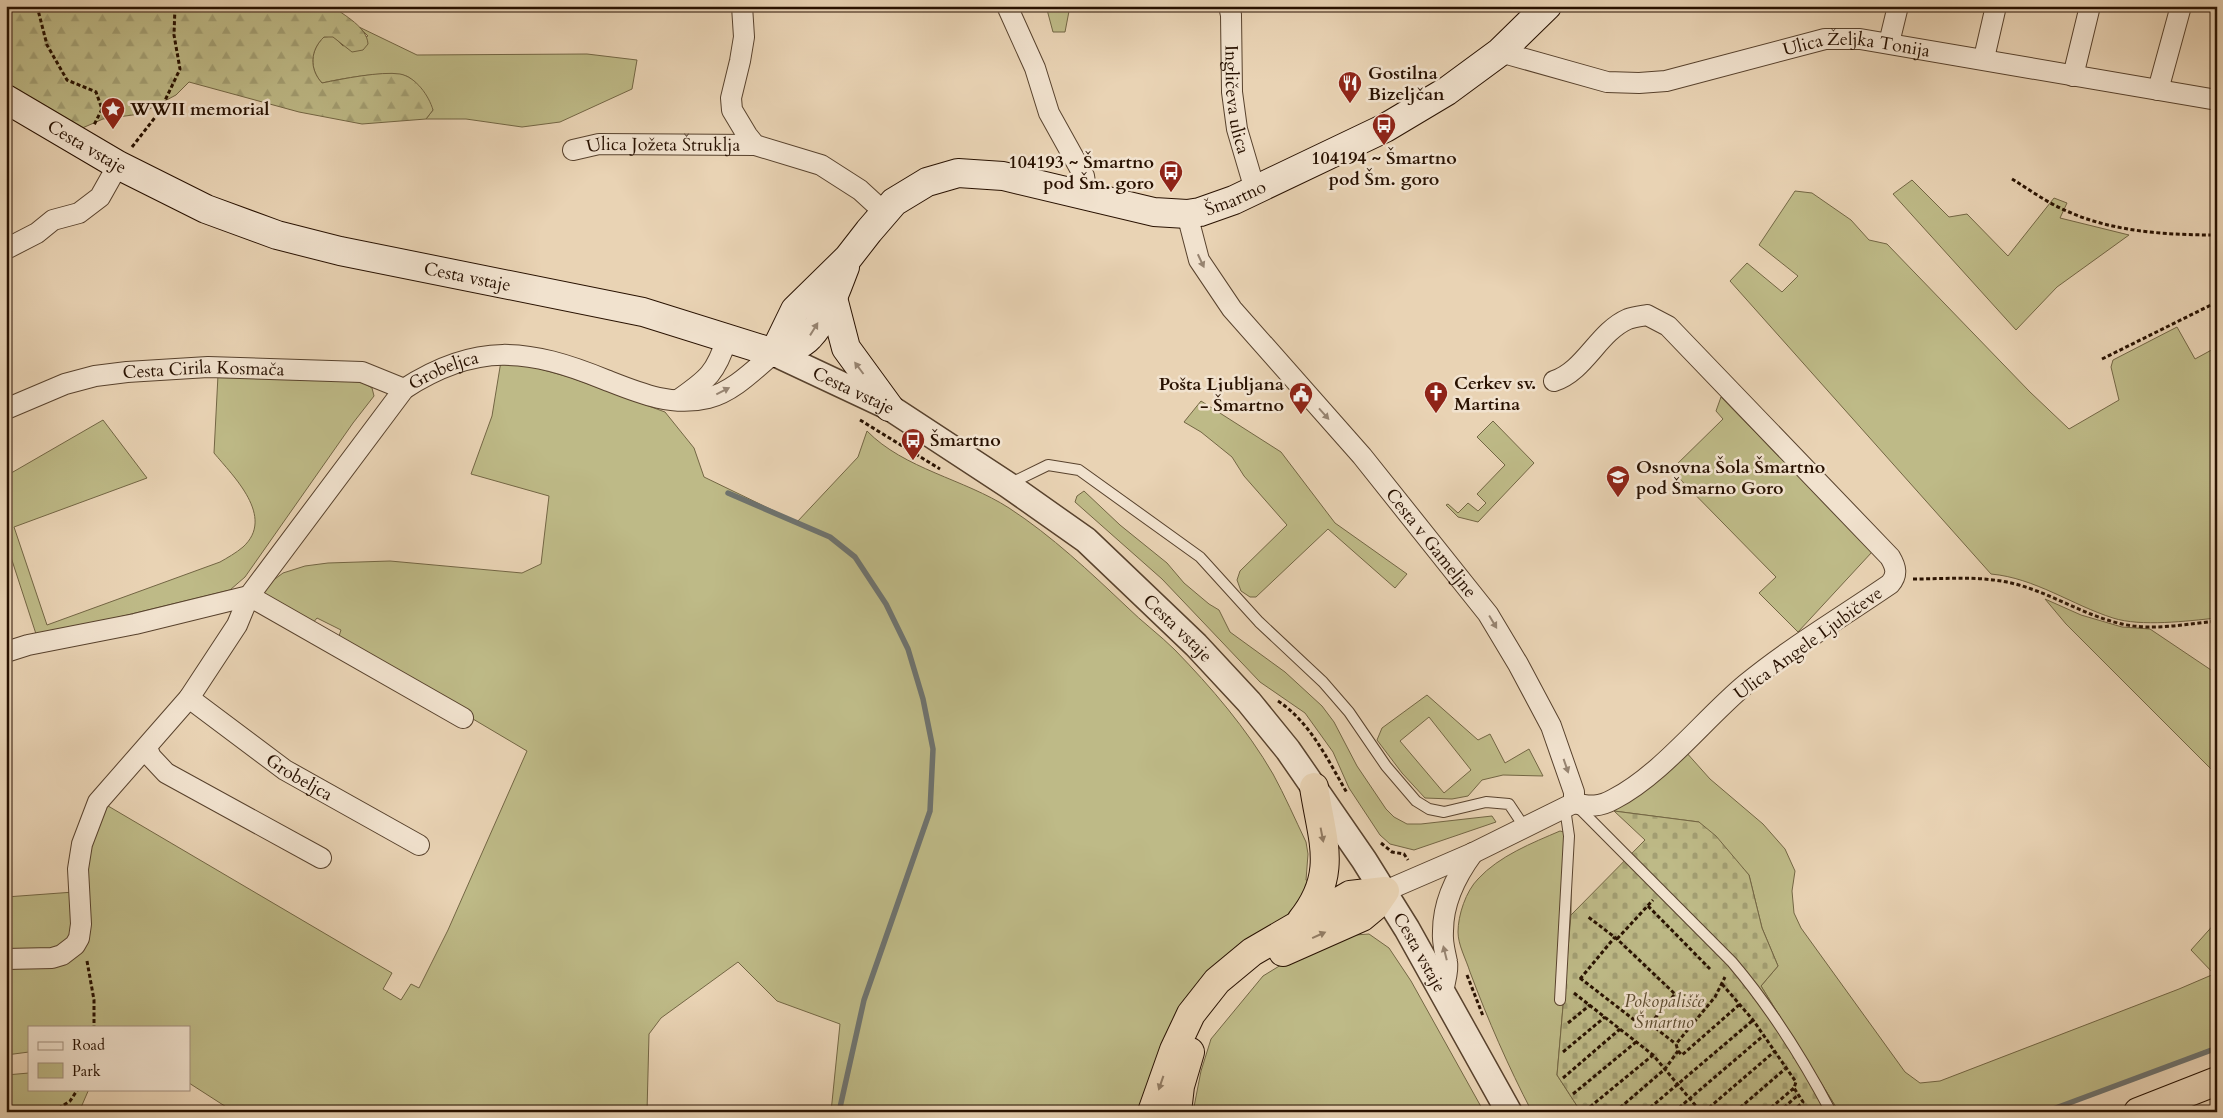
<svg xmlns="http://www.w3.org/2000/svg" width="2223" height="1118" font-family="Cardo,serif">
	<defs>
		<pattern id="forest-firs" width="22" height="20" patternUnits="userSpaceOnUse" patternTransform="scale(1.25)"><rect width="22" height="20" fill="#beba87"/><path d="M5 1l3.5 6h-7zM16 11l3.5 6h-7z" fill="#a39f73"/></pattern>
		<pattern id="cemetery-stones" width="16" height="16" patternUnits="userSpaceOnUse" patternTransform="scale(1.25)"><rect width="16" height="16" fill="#beba87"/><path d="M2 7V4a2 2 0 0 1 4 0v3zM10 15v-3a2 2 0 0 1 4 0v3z" fill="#a39f73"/></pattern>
	</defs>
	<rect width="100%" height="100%" fill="#e9d3b4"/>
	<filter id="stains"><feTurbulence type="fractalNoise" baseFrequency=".004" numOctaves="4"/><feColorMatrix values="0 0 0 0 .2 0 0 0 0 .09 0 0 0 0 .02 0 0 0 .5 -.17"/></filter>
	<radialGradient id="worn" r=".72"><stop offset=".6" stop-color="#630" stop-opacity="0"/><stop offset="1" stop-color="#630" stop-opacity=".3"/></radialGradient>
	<path fill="#beba87" stroke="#736644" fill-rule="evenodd" d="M1046,6H1070L1065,32H1053Z
		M359,27L417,55L587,54L637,60L632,89L560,122L522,127L466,119H426L433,110C426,101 419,85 410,78C396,68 340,79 322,83C309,69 310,50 324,37L333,36L343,46L368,36Z
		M1912,180L1949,217L1967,214L2008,256L2054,198L2067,203L2060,218L2129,235L2057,287L2016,330L1893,194Z
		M1795,191L1812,193L1851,220L1869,240L1887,244L2030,392L2069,429L2119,400L2111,367L2113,360L2177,327L2195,359L2217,347V618C2187,621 2141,627 2113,618C2072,605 2035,578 1991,574L1730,281L1747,263L1782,292L1798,276L1759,245Z
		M501,361L526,365L569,377L665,412L694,448L704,477L797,522L858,457L867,431C904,469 964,479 1009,508C1052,536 1090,572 1127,607C1142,622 1160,635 1175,650C1211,687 1247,729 1273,774C1285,796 1295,819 1306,842L1308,854L1306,880L1313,883L1296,914L1231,959L1142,1112H831L840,1024L777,1001L738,962L661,1018L649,1034L647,1112H234L189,1083V1027H29V1052L6,1055V963L77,951L82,867L103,803L392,973L383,989L401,1000L411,984L419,988L448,930L527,751L338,639L341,630L317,618L312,624L263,598L260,590L283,573L305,566L328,563L390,561L522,573L541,564L549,496L471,474L492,416Z
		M218,375L362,382L372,388L374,396L353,423L245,577L230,590L37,637L6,542V476L103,420L147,478L14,527L47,625L220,562C227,558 236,553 243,547C276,517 233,476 214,453Z
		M1721,397L1872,552L1798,632L1759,593L1776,577L1671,470L1723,419L1716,411Z
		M1201,401L1281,452L1335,523L1407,574L1395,588L1328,529L1256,597H1250L1241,591L1237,580L1240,571L1287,525L1244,476L1232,457L1201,432L1184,422Z
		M1493,421L1534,463L1478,522L1458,517L1446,505L1448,504L1458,513L1468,503L1478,511L1486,503L1477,494L1505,465L1477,437Z
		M1084,491L1120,525L1167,563L1184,583L1209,604L1219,610L1230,632L1285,672L1322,706L1334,722L1357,766L1386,809L1394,817L1407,824H1421L1492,816L1496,822L1414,850L1390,844L1380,835L1349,788L1333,752L1305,713L1260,682L1162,579L1075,502L1077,496Z
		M2045,599L2081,615L2122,627L2150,629L2217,674V775L2066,624Z
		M1427,695L1478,740L1490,734L1505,763L1529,749L1543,776L1503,775L1482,780L1468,796L1452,799L1425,798L1402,773L1377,740L1382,728ZM1429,717L1471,770L1444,793L1400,741Z
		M1685,751L1710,779L1763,824L1785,849L1795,871L1792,891L1794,913L1801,928L1905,1072L1920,1083L1940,1081L2179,989L2214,974L2191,950L2217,921V1046L2046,1112H1839L1761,986L1778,966L1762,928L1749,875L1699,822L1614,811L1641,791Z
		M1560,831L1564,832L1571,849V915L1557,1075L1581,1112H1532C1508,1066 1488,1020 1470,972C1466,959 1458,945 1458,932C1458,915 1466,891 1478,879C1499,856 1532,843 1560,831Z
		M74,892L77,922L67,946L6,955V897Z
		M1369,934L1389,948L1411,981L1484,1112H1193L1201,1071L1211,1039L1263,976L1312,946L1355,935Z
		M29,1073V1089H89L79,1112H6V1075Z"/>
	<path fill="url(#forest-firs)" stroke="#736644" d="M6,6H332C345,16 367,27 368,44L363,50L352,52L333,37H324C310,50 309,69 322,83C342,79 381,71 400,74C416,77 429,96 433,110L426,119L362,124L299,112L189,82L176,95L140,114L103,119L80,129L6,84Z"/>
	<path fill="url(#cemetery-stones)" stroke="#736644" d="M1614,811L1699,822L1716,836L1749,875L1762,928L1778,966L1761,986L1839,1112H1581L1557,1075L1571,915L1645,840Z"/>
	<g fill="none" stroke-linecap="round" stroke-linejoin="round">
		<path stroke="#6e736f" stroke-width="5.5" d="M728,493L830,537L855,557L886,604L908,649L923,699L933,749L930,811L864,1000L839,1112
			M2045,1112L2217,1048"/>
		<g stroke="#58422d" stroke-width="12">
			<path id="service" d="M1009,484L1048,465L1079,470L1200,557L1259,622L1323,682L1349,712L1386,766L1416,801L1429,809L1444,812L1486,802L1509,804L1525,828
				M1577,806L1732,962C1771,1008 1803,1059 1831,1112
				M1560,1000L1569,836L1565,808"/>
		</g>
		<g stroke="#58422d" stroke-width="22">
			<g id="minor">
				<path d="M742,6L744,37L740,61L731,98L732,110L747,135L755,145L821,165L860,190L884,212"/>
				<path d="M1007,6L1035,68L1049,113L1084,176L1087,195"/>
				<path id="s1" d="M1229,6L1231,15L1232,92L1237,129L1255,190"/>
				<path d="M1889,43L1898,6"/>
				<path id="s2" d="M1500,52L1607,82L1639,83L1666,81L1825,39H1860L2217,100"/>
				<path d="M1984,58L1996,6"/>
				<path d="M2073,76L2090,6"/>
				<path d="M2158,90L2181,6"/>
				<path id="s3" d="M573,150L599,144L755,145"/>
				<path id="s4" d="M1187,214L1199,260L1232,309L1362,456L1488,614L1518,664L1551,726L1574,792V803"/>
				<path d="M6,249L37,233L53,220L79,213L100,197L118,165"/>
				<path d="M1554,381C1585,371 1598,332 1628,319C1633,317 1641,316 1647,315L1668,326L1890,557C1896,567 1898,575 1890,584C1842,617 1791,647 1746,684C1705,718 1661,775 1614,799C1600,807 1590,807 1574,803"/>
				<path d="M678,400C708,379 716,373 727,338"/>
				<path id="s5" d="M6,409L65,384L95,376L127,372L208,367L362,372L404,389"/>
				<path d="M6,652L28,645L135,624L249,596L463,718"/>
				<path id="s6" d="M189,698L285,770L419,845"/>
				<path d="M147,748L151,757L166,773L321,858"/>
				<path d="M1385,891L1473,853L1574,803"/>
				<path id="s7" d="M6,959L52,958L62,955L75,945L79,938L81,924L78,869L82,844L98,802L189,698L237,625L249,596L404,389C476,342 528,348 606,380C639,393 672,407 708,398C733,392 755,369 774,353"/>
				<path d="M1443,992C1444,984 1449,971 1447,962C1445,951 1442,943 1443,931C1443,902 1456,876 1473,853"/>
			</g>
		</g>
		<g stroke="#58422d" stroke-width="28">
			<g id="tertiary">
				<path id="s8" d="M774,353L889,407L1008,485L1086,540L1196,645L1249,702L1288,750L1364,860L1407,929L1509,1112"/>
			</g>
		</g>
		<g stroke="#281100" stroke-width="30">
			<g id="secondary">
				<path id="s9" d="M6,99L118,165L206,209L277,235L340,251L643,312L774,353"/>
				<path d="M833,298L846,348L889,407"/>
				<path id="s10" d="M774,353L795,310L848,258L869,231L894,202L927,182L958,173L1003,176L1154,212L1187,214L1200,212L1234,200L1385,128L1447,91L1500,52L1547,6"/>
				<path d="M774,353C786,350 801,346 809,337C827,318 836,290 845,267"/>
			</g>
		</g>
		<g stroke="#281100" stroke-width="30">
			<path id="motorway" d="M1301,921C1339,874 1322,840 1314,787
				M1283,952L1362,917L1374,907L1385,891
				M1152,1112L1174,1050L1191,1014L1217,981L1252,952L1350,895L1385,891
				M1177,1112L1180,1086L1190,1052
				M2138,1112L2217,1081"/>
		</g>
		<path stroke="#281100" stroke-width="3" stroke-dasharray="4 2.5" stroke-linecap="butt" d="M37,6L47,45L67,80L96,92L102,109L94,125
			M132,147L160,111L180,69L174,35L175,6
			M2012,179C2030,190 2049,204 2069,212C2114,232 2168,235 2217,235
			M2102,359L2217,302
			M860,420L940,469
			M1913,579C1949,579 1984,575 2019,585C2054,595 2086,616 2122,624C2152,631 2187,624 2217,621
			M1278,701C1310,722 1328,760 1347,793
			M1381,843L1392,852L1404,854L1408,860
			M1648,906L1710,969
			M1617,939L1653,900
			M87,961L94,1000V1027
			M1467,975L1483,1016
			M1580,978L1646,1029L1675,994L1617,939L1587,916
			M1580,979L1615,937
			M1722,984L1753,1020L1796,1082L1794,1088L1803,1102L1792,1112
			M1574,993L1653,1055L1701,1112
			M1568,1023L1590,1005
			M1650,1024L1676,1044
			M1678,1051L1682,1055L1740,1004
			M1563,1052L1605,1017
			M1563,1078L1620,1029
			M1573,1094L1636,1042
			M1585,1111L1653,1055
			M53,1112L70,1101L78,1089
			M1615,1112L1665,1069L1678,1051L1676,1044L1715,997L1725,977
			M1645,1112L1752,1021
			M1674,1112L1763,1036
			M1704,1112L1775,1051
			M1735,1112L1785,1069
			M1766,1112L1794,1088
			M1779,1112L1798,1095"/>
		<use href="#service" stroke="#f1e2ce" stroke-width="10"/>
		<use href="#minor" stroke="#f1e2ce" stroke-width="20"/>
		<use href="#tertiary" stroke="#f1e2ce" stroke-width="25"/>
		<use href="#secondary" stroke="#f1e2ce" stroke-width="28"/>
		<use href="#motorway" stroke="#e9d3b4" stroke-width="28"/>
	</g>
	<defs><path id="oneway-solid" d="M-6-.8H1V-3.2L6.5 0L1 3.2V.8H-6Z" transform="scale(1.25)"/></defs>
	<g fill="#978471">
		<use href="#oneway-solid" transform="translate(1201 261) rotate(65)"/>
		<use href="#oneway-solid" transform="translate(814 329) rotate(-58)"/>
		<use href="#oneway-solid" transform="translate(859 368) rotate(-127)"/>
		<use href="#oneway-solid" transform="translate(723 391) rotate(-27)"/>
		<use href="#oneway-solid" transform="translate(1324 414) rotate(48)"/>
		<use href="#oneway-solid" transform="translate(1493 622) rotate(59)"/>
		<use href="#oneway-solid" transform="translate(1566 766) rotate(71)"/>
		<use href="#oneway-solid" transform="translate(1445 953) rotate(-104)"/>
	</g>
	<g fill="#927c63">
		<use href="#oneway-solid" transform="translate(1322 835) rotate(79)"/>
		<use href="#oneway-solid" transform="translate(1319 935) rotate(-24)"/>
		<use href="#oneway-solid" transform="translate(1161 1083) rotate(109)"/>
	</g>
	<defs>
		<g id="restaurant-pin" transform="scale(1.25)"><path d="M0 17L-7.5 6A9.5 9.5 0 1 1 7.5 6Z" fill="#8f2418" stroke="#f1e2ce"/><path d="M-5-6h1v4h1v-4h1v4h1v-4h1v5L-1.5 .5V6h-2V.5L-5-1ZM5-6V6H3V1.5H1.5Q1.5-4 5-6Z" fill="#fff"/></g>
		<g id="sight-pin" transform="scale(1.25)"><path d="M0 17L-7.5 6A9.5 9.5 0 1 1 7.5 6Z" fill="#8f2418" stroke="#f1e2ce"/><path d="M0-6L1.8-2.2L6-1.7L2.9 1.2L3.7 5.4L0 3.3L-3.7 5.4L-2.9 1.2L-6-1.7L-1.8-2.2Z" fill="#fff"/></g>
		<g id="bus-pin" transform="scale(1.25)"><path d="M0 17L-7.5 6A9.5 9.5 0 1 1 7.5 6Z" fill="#8f2418" stroke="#f1e2ce"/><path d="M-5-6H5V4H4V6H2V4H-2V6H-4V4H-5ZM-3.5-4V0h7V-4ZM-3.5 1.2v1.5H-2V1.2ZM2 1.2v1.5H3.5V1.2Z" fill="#fff"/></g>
		<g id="church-pin" transform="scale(1.25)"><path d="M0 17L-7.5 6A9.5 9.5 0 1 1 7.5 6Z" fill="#8f2418" stroke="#f1e2ce"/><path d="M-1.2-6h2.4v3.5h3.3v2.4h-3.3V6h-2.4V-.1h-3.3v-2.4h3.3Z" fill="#fff"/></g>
		<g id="civic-pin" transform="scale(1.25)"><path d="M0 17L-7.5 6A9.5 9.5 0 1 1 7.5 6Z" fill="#8f2418" stroke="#f1e2ce"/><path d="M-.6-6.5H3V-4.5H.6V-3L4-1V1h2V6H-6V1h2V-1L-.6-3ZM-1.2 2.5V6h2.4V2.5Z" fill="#fff"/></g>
		<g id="school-pin" transform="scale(1.25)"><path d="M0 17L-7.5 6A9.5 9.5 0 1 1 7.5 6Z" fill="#8f2418" stroke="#f1e2ce"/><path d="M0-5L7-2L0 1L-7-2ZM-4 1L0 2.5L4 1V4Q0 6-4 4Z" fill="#fff"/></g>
	</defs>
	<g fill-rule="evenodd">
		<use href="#restaurant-pin" x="1350" y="83"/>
		<use href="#sight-pin" x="113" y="109"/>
		<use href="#bus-pin" x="1384" y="125"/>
		<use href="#bus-pin" x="1171" y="172"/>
		<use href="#church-pin" x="1436" y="393"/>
		<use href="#civic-pin" x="1301" y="394"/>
		<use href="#bus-pin" x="913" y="440"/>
		<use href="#school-pin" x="1618" y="477"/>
	</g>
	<g text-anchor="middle" stroke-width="5" stroke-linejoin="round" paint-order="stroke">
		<g font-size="18" fill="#281100" stroke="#f1e2ce">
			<text dy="6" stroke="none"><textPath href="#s2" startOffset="366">Ulica Željka Tonija</textPath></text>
			<text dy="6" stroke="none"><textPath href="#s1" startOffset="94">Ingličeva ulica</textPath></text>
			<text dy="6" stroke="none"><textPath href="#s9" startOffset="94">Cesta vstaje</textPath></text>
			<text dy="6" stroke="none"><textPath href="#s3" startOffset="91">Ulica Jožeta Štruklja</textPath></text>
			<text dy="6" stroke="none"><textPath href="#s10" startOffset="550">Šmartno</textPath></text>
			<text dy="6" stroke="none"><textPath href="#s9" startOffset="499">Cesta vstaje</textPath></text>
			<text dy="6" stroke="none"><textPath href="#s5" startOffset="204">Cesta Cirila Kosmača</textPath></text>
			<text dy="6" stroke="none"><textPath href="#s7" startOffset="780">Grobeljca</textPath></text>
			<text dy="6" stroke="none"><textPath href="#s8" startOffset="88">Cesta vstaje</textPath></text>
			<text dy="6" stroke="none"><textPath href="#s4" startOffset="414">Cesta v Gameljne</textPath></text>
			<text dy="6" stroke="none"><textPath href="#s8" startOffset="492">Cesta vstaje</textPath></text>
			<text transform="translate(1808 643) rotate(-36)" y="6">Ulica Angele Ljubičeve</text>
			<text dy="6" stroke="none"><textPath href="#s6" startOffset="136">Grobeljca</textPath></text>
			<text dy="6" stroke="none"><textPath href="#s8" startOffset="898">Cesta vstaje</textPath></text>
		</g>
		<g font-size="18" font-weight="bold" fill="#281100" stroke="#f1e2ce" text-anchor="start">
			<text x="1368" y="79">Gostilna<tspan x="1368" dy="21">Bizeljčan</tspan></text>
			<text x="130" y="115">WWII memorial</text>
			<text x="1384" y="164" text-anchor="middle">104194 ~ Šmartno<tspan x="1384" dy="21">pod Šm. goro</tspan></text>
			<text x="1154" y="168" text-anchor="end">104193 ~ Šmartno<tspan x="1154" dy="21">pod Šm. goro</tspan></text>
			<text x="1454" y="389">Cerkev sv.<tspan x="1454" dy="21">Martina</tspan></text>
			<text x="1284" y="390" text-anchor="end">Pošta Ljubljana<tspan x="1284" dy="21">- Šmartno</tspan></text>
			<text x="930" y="446">Šmartno</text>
			<text x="1636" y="473">Osnovna Šola Šmartno<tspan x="1636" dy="21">pod Šmarno Goro</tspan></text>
		</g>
		<g font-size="18" font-style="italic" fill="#5c4c2f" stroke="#f1e2ce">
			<text x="1664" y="1007">Pokopališče<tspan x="1664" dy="21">Šmartno</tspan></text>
		</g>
	</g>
	<rect width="2223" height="1118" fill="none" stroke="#e9d3b4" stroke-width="25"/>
	<rect x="8" y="8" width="2208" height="1103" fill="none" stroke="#281100" stroke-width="2.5"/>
	<rect x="12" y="12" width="2198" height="1093" fill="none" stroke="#281100"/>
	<rect x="28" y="1026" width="162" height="65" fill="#f1e2ce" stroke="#a18e7c"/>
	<rect x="38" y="1042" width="25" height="8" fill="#f1e2ce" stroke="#a18e7c"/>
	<text x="72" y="1050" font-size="15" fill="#281100">Road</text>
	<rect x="38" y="1063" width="25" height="15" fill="#beba87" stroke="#a18e7c"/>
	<text x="72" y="1076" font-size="15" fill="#281100">Park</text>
	<rect width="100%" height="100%" filter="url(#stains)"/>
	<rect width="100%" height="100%" fill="url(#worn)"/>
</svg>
